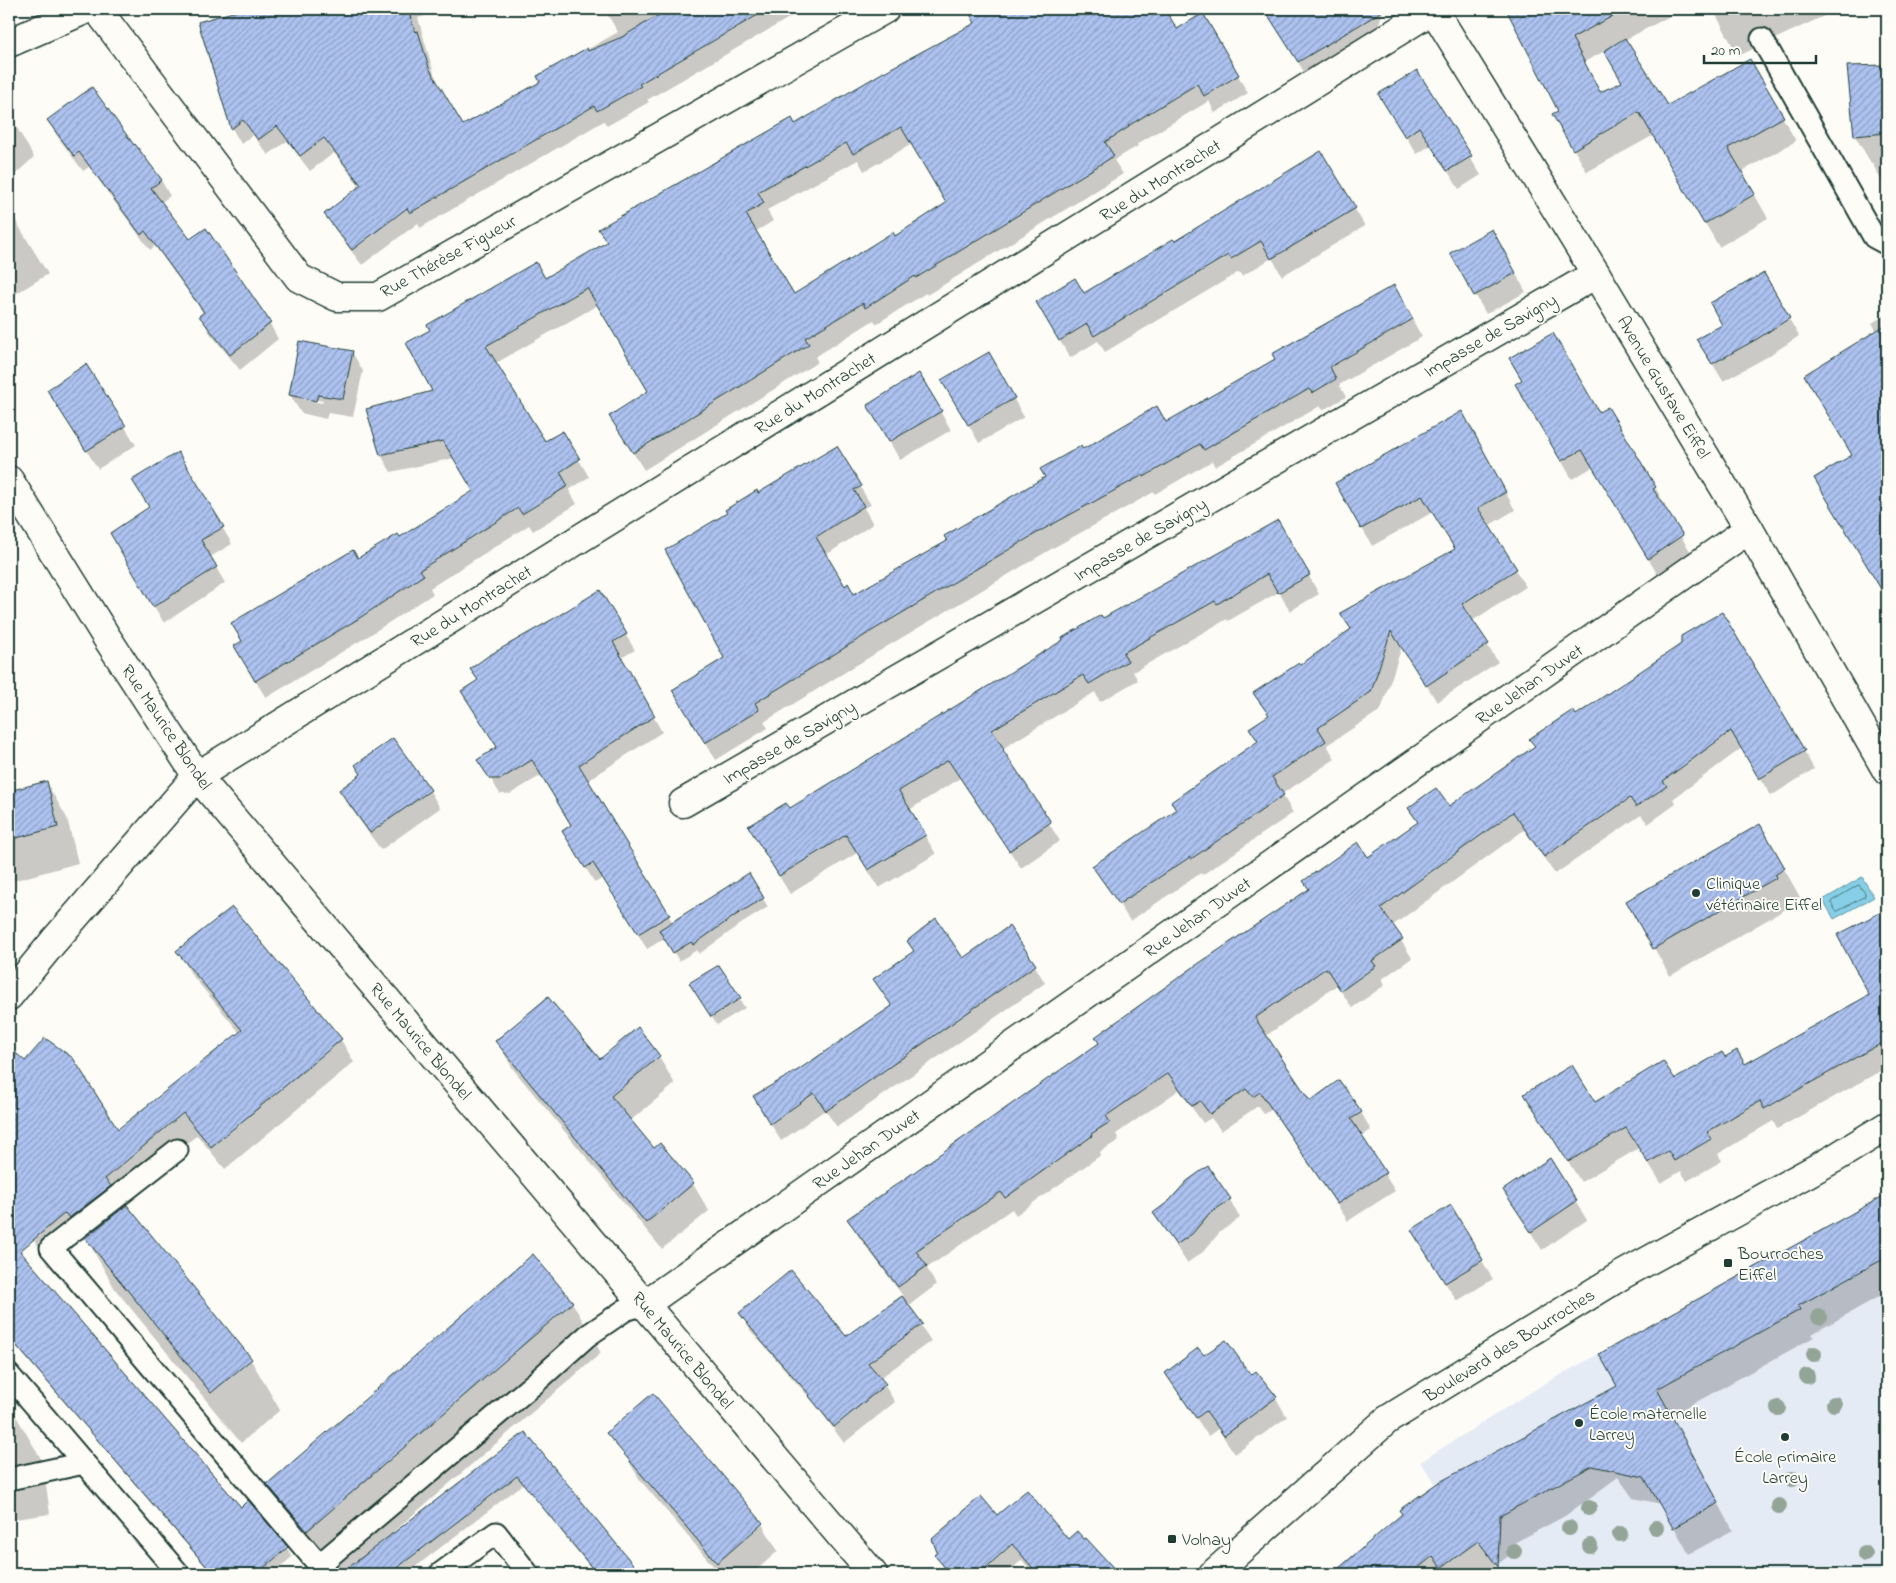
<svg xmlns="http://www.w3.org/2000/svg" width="1896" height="1583" font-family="'Indie Flower',sans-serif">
	<defs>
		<pattern id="building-hatch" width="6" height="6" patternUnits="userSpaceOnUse" patternTransform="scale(1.25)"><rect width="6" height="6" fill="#adc2f0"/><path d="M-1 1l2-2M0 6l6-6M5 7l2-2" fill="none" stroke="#8c9fc3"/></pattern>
	</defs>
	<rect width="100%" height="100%" fill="#fdfcf7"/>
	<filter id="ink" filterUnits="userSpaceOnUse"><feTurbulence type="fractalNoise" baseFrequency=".02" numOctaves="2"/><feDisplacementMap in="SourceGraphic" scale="10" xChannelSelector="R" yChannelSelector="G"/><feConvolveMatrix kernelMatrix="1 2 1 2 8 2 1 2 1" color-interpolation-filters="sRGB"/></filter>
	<g filter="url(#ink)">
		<path fill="#e5ebf5" d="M1887,1194V1574H1502L1420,1462L1544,1384Z"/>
		<path fill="#86cfe7" stroke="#5d959f" d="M1862,877L1874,897L1834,919L1823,900Z"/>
		<path fill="#0003" fill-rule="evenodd" d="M247,9H446L418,18L437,84L463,127L542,82L539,77L618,32L604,9H800L801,11L647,100L649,102L607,126L604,121L420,228L418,223L362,265L335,230L326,214L360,187L334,153L310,171L287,141L268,155L253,135L241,144L232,128L199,23Z
			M987,9H1164L1176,30L1203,15L1248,93L1215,113L1209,101L1137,144L1138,146L1114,160L1123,174L927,295L926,293L876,324L874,320L815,357L818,362L644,470L621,434L650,392L598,305L496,363L545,443L562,432L579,460L589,477L569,490L577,504L533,531L529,525L430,588L433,594L368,636L266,698L245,664L399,539L474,492L454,458L391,472L381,455L435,391L545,279L608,243L795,125L977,23L973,16ZM912,144L948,204L895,238L793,296L755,232L773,221L767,210L858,160L864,171Z
			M1265,9H1379L1382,14L1374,40L1309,80Z
			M1508,9H1683L1625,40L1668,107L1750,61L1796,141L1741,172L1768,218L1719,247L1654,135L1587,172L1554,115L1560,112ZM1605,51L1623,82L1600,93L1584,62Z
			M1713,9H1839L1738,56Z
			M1887,66V190L1874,167V163H1871L1855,136L1849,68Z
			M1416,72L1481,175L1459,189L1431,145L1417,154L1379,95Z
			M9,114L34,157L9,180Z
			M48,121L134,147L161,180L170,196L160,203L190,241L270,324L278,339L240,370L209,332L201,316L204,314L155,246L150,250L89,167L83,171L57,136Z
			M1321,152L1365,226L1282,276L1272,258L1242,276L1239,272L1105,352L1098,341L1070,358L1037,302L1083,295L1174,243Z
			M9,210L48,274L9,298Z
			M1502,249L1526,292L1486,314L1452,253Z
			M1763,275L1799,336L1767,357L1723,381L1698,340L1724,325Z
			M1394,287L1422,337L1339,385L1346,397L1323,410L1320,406L1215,467L1212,461L1155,494L1154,492L1053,548L886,647L764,722L768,728L716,760L684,708L726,659L758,495L837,448L871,505L864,508L873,524L826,555L844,587L854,595L949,542L1047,478L1082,451L1166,424L1277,359Z
			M1887,314V415L1843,439L1886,348L1872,323Z
			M352,352L363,371L353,417L328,413L326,419L301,413L290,395ZM302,397L323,401L322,403L302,399Z
			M988,354L1024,417L979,443L943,380Z
			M919,375L951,430L900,460L879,424Z
			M1517,384L1599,414L1655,487L1666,506L1663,508L1692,554L1659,577L1593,467L1572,479Z
			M48,390L125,427L136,445L98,469Z
			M1472,430L1515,510L1488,526L1526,587L1472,621L1498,662L1437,702L1402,646L1381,710L1327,745L1335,759L1282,794L1293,813L1202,875L1201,873L1130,921L1094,866L1177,811L1259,742L1269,716L1255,693L1299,667L1352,631L1342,614L1456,550L1433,512L1372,546L1337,483Z
			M1868,446L1887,478V597L1826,497Z
			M1278,521L1319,594L1290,611L1279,592L1228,621L1227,619L1133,672L1138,680L1100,702L1095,692L1002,749L1060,841L1021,868L960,778L909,810L936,854L879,888L857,853L790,894L760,845L789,810L1103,620Z
			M222,527L232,544L210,557L225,583L164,623L111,533Z
			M599,592L635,650L621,658L662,732L587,781L673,923L749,875L768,907L741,924L699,954L697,950L679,961L665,938L647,949L603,878L595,883L572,846L573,826L542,775L510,794H500L479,760L498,748L479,681L554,620Z
			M1682,645L1804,751L1814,769L1771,796L1742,748L1673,799L1676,804L1648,824L1641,815L1555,874L1524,830L1392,926L1412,958L1382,979L1385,985L1352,1008L1337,985L1266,1036L1309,1103L1361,1112L1371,1130L1361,1137L1395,1191L1348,1221L1271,1109L1264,1114L1258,1106L1221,1131L1211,1118L1203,1123L1179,1090L1116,1134L1119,1140L1100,1152L1101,1155L1016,1215L1012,1209L927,1268L936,1285L908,1306L931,1341L880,1378L895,1402L844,1443L815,1404L750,1330L741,1313L846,1338L903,1296L859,1237L849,1219L1418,823L1410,808H1449L1536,747L1531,739L1576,716Z
			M393,740L430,791L440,808L381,850L350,807L340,790L362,775Z
			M46,782L67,818L78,863L9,882V792Z
			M1760,826L1800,897L1789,903L1791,906L1670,976L1628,902Z
			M232,908L341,1040L354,1062L225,1169L197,1135L118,1201L123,1209L251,1360L280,1410L241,1443L115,1289L86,1238L83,1240L79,1235L49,1260L9,1207V1073L20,1058L117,1131L240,1033L191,974L178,951Z
			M1881,913L1887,924V1074L1884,1069L1777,1129L1773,1121L1718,1154L1722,1161L1687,1181L1681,1171L1661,1183L1639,1148L1581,1182L1526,1095L1595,1104L1674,1081L1724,1058L1745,1065L1871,995Z
			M908,941L963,960L1035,966L1045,983L837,1127L825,1110L781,1141L765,1114L798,1071L893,1007L875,979L914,952Z
			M718,966L745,1008L717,1025L696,992Z
			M497,1041L599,1060L659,1057L675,1084L630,1121L654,1150L693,1184L709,1211L662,1249L513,1069Z
			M1549,1160L1587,1220L1542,1250L1504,1190Z
			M1887,1196V1292L1812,1334L1814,1337L1671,1416L1733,1530L1689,1554L1661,1504L1633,1498L1618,1477L1565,1516L1514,1543V1552L1484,1574H1334L1403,1515L1618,1387L1601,1354Z
			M1230,1200L1240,1218L1220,1232L1203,1252L1187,1263L1154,1213Z
			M1450,1207L1493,1279L1457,1301L1423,1249Z
			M9,1289L74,1364L240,1508L248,1502L287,1548L292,1557L272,1574H212L9,1338Z
			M572,1302L601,1353L393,1532L394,1534L525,1434L548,1465L406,1574H331L298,1535L268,1484Z
			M1203,1357L1251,1377L1256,1373L1276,1398L1287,1417L1235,1454L1218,1429L1208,1436L1167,1373Z
			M13,1411L43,1462L50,1514L9,1520V1412Z
			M624,1453L762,1524L778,1551L752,1574H720L640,1480Z
			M1887,1463V1475L1883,1465Z
			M575,1495L640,1574H596L559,1529L551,1516Z
			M997,1517L1068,1541L1113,1569L1116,1574H1034L1022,1560L1006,1574H948L935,1555Z"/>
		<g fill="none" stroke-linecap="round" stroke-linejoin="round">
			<path stroke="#48777c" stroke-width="1" d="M1859,885L1865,893V896L1838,911H1836L1831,903L1832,901Z"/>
		</g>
		<path fill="url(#building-hatch)" stroke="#1f3d34" fill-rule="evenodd" d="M243,9H408L415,32L418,31L429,68L463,125L540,82L537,76L587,48L588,51L622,37L669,9H768L639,84L641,86L597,111L594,106L410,213L407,208L352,250L324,214L361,185L324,138L300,156L277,126L258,140L243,120L231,129L198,22Z
			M967,9H1165L1177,29L1203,13L1239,75L1204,96L1197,84L1128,126L1129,127L1105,142L1114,156L916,278L915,276L865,308L863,303L805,338L809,344L633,453L609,416L648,391L587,288L486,346L545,441L563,431L580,459L560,472L568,486L522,514L518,508L420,570L424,575L358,619L255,681L234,646L242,641L231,623L353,550L358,558L398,534L400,537L473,491L443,441L380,455L366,409L432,391L406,343L430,330L427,325L536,262L545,278L607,242L598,229L792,118L795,124L882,73L975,23ZM901,127L946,203L895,236L893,232L794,294L746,214L764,203L758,192L846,143L853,154Z
			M1264,9H1386L1298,62Z
			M1506,9H1626L1572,38L1600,92L1622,82L1604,51L1625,38L1668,105L1750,59L1784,117L1728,148L1755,194L1704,224L1639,112L1573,150L1552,114L1558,111Z
			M1887,65V133L1854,136L1847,66Z
			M1417,70L1472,156L1447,171L1419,127L1405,137L1378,94Z
			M92,87L134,145L135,144L162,180L151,188L190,239L206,228L271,323L230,355L199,316L204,312L145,231L141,235L79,152L74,156L47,120Z
			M1321,151L1356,208L1271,259L1261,241L1231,259L1228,255L1094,336L1087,324L1059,341L1036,302L1075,278L1084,293L1173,239L1175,241Z
			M1492,229L1516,273L1474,296L1450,253Z
			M1764,273L1790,318L1757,339L1712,364L1696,339L1722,325L1710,303Z
			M1394,285L1413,319L1330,367L1336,379L1312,393L1309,389L1204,450L1200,444L1144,477L1143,475L1042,530L875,629L755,703L759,710L705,743L672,690L724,658L665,550L727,513L725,510L757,490L758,493L837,446L862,486L854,490L864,506L816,537L845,586L848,583L854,594L947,541L944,536L1045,477L1040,469L1081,446L1083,449L1157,406L1166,422L1275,359L1272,354Z
			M1887,324V599L1814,478L1852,455L1804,375Z
			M1553,333L1599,412L1608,407L1656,487L1653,489L1683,535L1648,559L1582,450L1561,461L1515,384L1522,380L1509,358Z
			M299,341L353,351L343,399L318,395L316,401L289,395Z
			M989,352L1015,398L968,425L941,380Z
			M86,364L126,426L86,451L47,390Z
			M919,373L942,411L889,442L867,405Z
			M1462,411L1506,492L1478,508L1517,569L1462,604L1489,644L1426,686L1391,631L1371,692L1318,728L1326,741L1272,777L1284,795L1191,859L1190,857L1119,904L1092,866L1176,810L1171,802L1258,741L1249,728L1269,715L1253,693L1299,663L1300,665L1351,629L1340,613L1455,549L1422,496L1361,529L1335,483Z
			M178,452L224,527L201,540L217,567L153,607L110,533L149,507L132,480Z
			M1278,520L1310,575L1278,593L1267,574L1217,604L1215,601L1123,653L1128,661L1089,684L1083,675L992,730L1004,749L1003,750L1051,822L1009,851L948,760L899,791L926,835L868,870L846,835L779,876L748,826L786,803L790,808L1063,640L1062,638L1101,615L1103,618Z
			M600,590L627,634L613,642L655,716L579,765L670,915L638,934L593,863L585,868L562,831L571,825L532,760L501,779H490L477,760L497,747L461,691L478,680L470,669L488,656L553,619Z
			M1722,612L1805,751L1759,779L1731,731L1663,781L1667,786L1636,807L1630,798L1544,857L1513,812L1381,908L1403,939L1372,961L1376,966L1341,991L1326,968L1255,1018L1310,1101L1339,1080L1362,1112L1351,1119L1386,1173L1337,1204L1260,1092L1253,1097L1246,1089L1210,1114L1200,1101L1192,1106L1168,1073L1106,1116L1110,1122L1091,1134L1092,1136L1005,1198L1001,1192L916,1251L927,1266L898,1287L847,1219L1099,1043L1095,1037L1195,966L1309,889L1303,881L1358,842L1368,857L1418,822L1408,808L1423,797L1436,788L1449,806L1535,746L1529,739L1573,710L1576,715L1681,644V636Z
			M393,738L431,790L370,833L339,790L361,774L355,765Z
			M47,781L58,827L9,840V791Z
			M1760,824L1785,868L1775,875L1776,878L1653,949L1626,901Z
			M749,873L764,898L736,915L693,945L691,942L673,953L659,930Z
			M232,907L342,1039L211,1147L183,1113L105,1179L111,1186L69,1218L65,1213L20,1251L241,1507L248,1500L288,1547L257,1574H213L9,1337V1047L25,1061L45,1038L73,1058L118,1129L242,1030L176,951Z
			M1887,909V1040L1764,1109L1760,1101L1707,1132L1711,1139L1674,1161L1668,1151L1648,1163L1626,1128L1568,1162L1524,1094L1572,1065L1595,1102L1663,1061L1675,1079L1722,1052L1725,1057L1737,1050L1745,1064L1869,995L1837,935Z
			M936,918L963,958L1009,926L1036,965L826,1111L814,1093L770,1124L753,1096L798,1070L892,1006L873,979L914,951L907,941Z
			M719,965L741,998L711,1017L689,983Z
			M548,997L600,1059L638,1027L660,1056L611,1096L654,1148L660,1143L694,1183L646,1223L495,1041Z
			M1550,1158L1577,1201L1531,1232L1503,1190Z
			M1208,1166L1231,1199L1209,1214L1192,1234L1176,1245L1153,1213L1169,1201L1187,1181Z
			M1887,1194V1257L1798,1306L1800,1310L1657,1389L1719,1503L1673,1528L1644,1477L1592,1466L1500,1516L1498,1567L1478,1541L1441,1568L1433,1556L1411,1574H1332L1402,1514L1399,1510L1436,1484L1617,1386L1599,1354Z
			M127,1205L252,1359L211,1393L85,1238Z
			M1451,1205L1483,1260L1445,1283L1411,1230Z
			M533,1254L573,1302L307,1531L267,1484Z
			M791,1270L846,1336L902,1296L923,1324L868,1363L886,1384L834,1427L809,1396L810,1395L762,1342L739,1313Z
			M1226,1340L1251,1375L1256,1371L1277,1397L1224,1436L1206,1411L1196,1418L1165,1373L1198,1348L1204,1355Z
			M653,1393L763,1523L717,1563L606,1433Z
			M525,1432L641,1574H597L517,1476L389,1574H340Z
			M1027,1490L1068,1539L1077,1531L1084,1539L1086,1538L1119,1574H1038L1012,1544L979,1574H951L934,1555L937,1552L932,1539L981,1496L997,1515Z"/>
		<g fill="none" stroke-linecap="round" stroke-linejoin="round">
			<g stroke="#1f3d34" stroke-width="25">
				<path id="service" d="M1762,39L1874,237L1887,244
					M177,1150L51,1248L319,1565L536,1382L587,1336L625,1310L645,1304
					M9,1375L179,1574
					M9,1479L84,1463
					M440,1574L496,1533L528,1574"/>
			</g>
			<g stroke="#1f3d34" stroke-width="31">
				<path id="minor" d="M97,9L299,278L337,297H378L885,9
					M9,43L87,9
					M9,480L107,638L197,776L873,1574
					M683,803L1596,274
					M9,996L54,941L197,776L1434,9
					M645,1304L1749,529"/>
			</g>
			<g stroke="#1f3d34" stroke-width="31">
				<path id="secondary" d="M1433,9L1596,274L1749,529L1887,771"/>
			</g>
			<g stroke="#1f3d34" stroke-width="31">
				<path id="primary" d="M1213,1574L1387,1420L1622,1275L1835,1158L1887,1126"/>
			</g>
			<use href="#service" stroke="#fdfcf7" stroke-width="21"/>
			<use href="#minor" stroke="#fdfcf7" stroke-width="28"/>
			<use href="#secondary" stroke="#fdfcf7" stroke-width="28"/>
			<use href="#primary" stroke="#fdfcf7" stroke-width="28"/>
		</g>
		<g fill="#92a597">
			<circle cx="1819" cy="1317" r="8"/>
			<circle cx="1814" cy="1354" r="8"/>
			<circle cx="1807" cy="1376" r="8"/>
			<circle cx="1834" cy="1404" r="8"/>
			<circle cx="1778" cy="1408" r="8"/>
			<circle cx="1792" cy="1479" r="8"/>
			<circle cx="1779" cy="1506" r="8"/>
			<circle cx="1589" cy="1508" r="8"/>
			<circle cx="1569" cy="1528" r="8"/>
			<circle cx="1656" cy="1528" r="8"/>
			<circle cx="1620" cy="1534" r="8"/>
			<circle cx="1590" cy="1546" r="8"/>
			<circle cx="1514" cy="1551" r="8"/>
			<circle cx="1865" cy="1554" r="8"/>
		</g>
	</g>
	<g fill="#1f3d34" stroke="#fdfcf7" stroke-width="2">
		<circle cx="1696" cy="893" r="5"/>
		<rect x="1723" y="1258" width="10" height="10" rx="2.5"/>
		<circle cx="1579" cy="1423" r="5"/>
		<circle cx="1785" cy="1437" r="5"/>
		<rect x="1167" y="1534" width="10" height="10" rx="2.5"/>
	</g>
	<g text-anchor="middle" stroke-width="4" stroke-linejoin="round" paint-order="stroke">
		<g font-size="18" fill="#1f3d34" stroke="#fdfcf7">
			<text transform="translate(1160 180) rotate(-32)" y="6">Rue du Montrachet</text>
			<text transform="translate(448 256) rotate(-29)" y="6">Rue Thérèse Figueur</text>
			<text transform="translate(1490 335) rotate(-30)" y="6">Impasse de Savigny</text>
			<text transform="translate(1664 387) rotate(59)" y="6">Avenue Gustave Eiffel</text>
			<text transform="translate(815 393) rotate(-32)" y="6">Rue du Montrachet</text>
			<text transform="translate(1140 539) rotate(-30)" y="6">Impasse de Savigny</text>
			<text transform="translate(471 606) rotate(-32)" y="6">Rue du Montrachet</text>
			<text transform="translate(1529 684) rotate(-35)" y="6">Rue Jehan Duvet</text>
			<text transform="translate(167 727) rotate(56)" y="6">Rue Maurice Blondel</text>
			<text transform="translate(789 742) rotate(-30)" y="6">Impasse de Savigny</text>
			<text transform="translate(1197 917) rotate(-35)" y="6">Rue Jehan Duvet</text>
			<text transform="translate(421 1041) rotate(50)" y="6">Rue Maurice Blondel</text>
			<text transform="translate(866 1149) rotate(-35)" y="6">Rue Jehan Duvet</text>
			<text transform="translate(1509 1345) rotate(-32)" y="6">Boulevard des Bourroches</text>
			<text transform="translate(683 1350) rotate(50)" y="6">Rue Maurice Blondel</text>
		</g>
		<g font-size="18" fill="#1f3d34" stroke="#fdfcf7" text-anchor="start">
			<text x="1706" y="889">Clinique<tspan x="1706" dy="21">vétérinaire Eiffel</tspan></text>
			<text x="1738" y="1259">Bourroches<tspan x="1738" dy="21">Eiffel</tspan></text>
			<text x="1589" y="1419">École maternelle<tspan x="1589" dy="21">Larrey</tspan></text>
			<text x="1785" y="1462" text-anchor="middle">École primaire<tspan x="1785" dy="21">Larrey</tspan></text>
			<text x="1182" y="1545">Volnay</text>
		</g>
	</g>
	<rect width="1896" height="1583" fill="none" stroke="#fdfcf7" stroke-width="30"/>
	<rect x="15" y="15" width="1866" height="1553" fill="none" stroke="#1f3d34" stroke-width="2" filter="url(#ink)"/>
	<path d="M1704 55v8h112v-8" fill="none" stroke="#1f3d34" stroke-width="2.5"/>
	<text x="1711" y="55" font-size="15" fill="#1f3d34" stroke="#fdfcf7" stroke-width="4" paint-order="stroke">20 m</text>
</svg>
